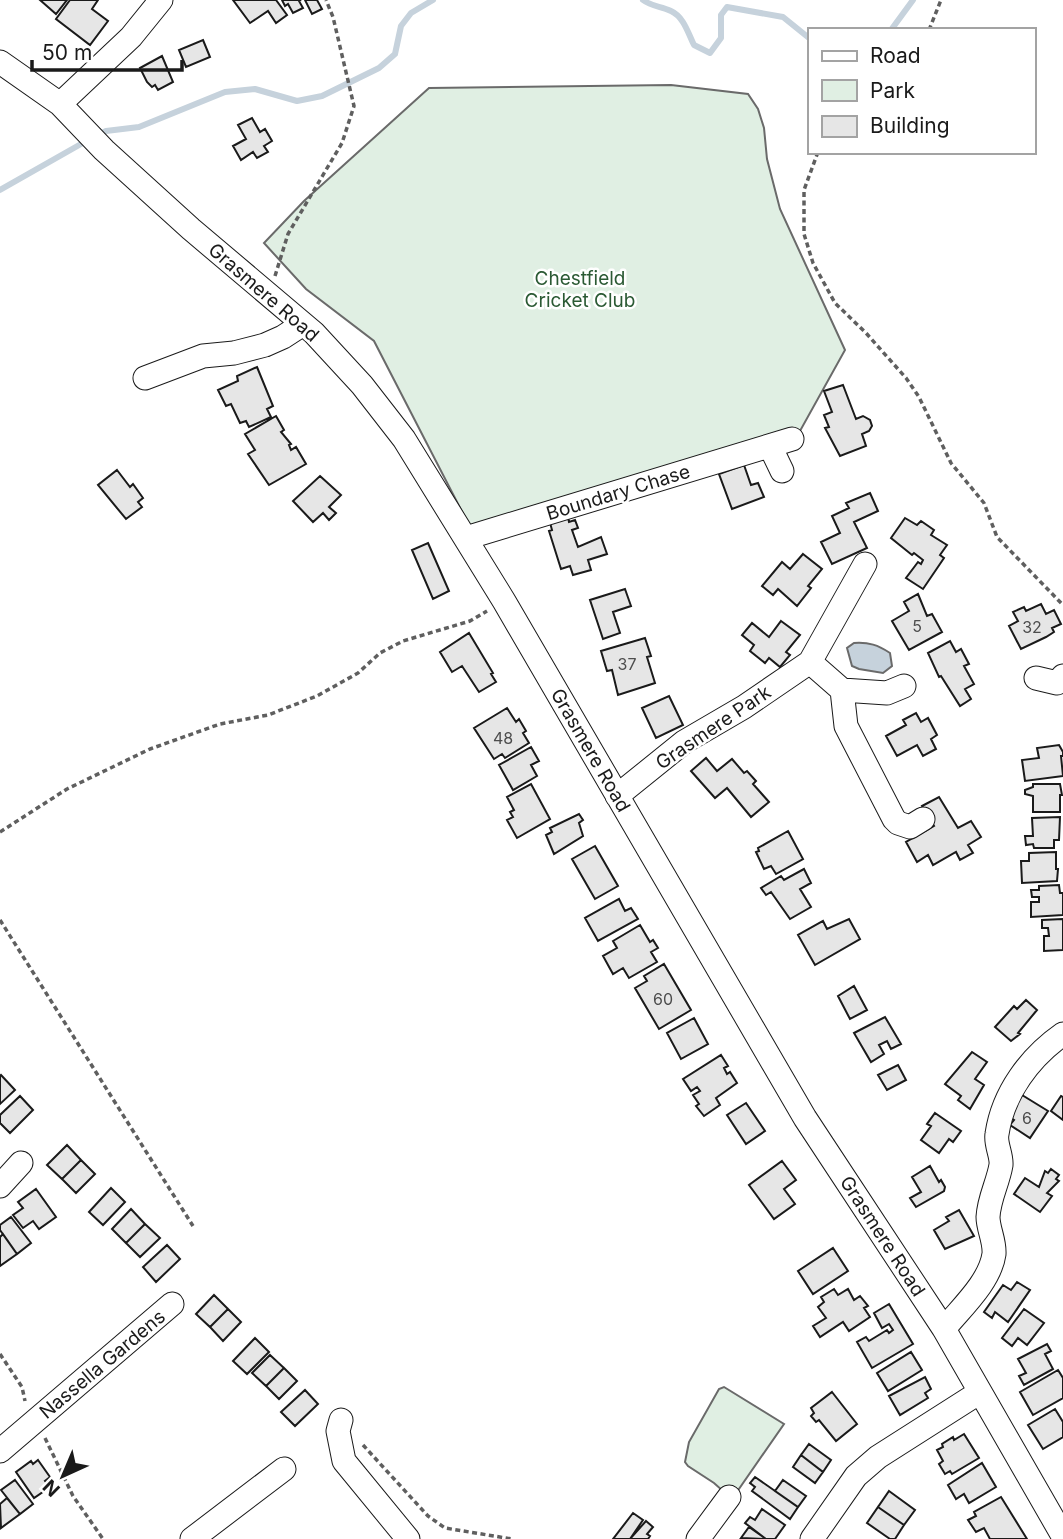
<svg xmlns="http://www.w3.org/2000/svg" width="1063" height="1539" font-family="Inter,sans-serif">
	<rect width="100%" height="100%" fill="#fff"/>
	<path fill="#e0efe3" stroke="#6a6a6a" stroke-width="2" d="M671,85L748,94L758,109L764,128L767,159L780,209L845,350L795,440L472,531L374,341L306,289L264,243L304,201L429,88Z
		M724,1387L784,1424L732,1499L714,1483L688,1466L685,1462L689,1442L719,1389Z"/>
	<path fill="#c6d2dc" stroke="#6a6a6a" stroke-width="2" d="M854,643C869,642 878,645 890,653L892,666L883,673L859,669L852,666L847,648Z"/>
	<g fill="none" stroke-linecap="round" stroke-linejoin="round">
		<path stroke="#c6d2dc" stroke-width="6" d="M643,0C652,7 661,6 671,11C684,17 688,33 694,45L710,53L721,38V15L727,7L783,17L809,38
			M891,30L913,0
			M98,135L106,131L139,127L225,92L255,89L297,101L322,96L379,68L395,54L401,26L411,13L433,0
			M0,190L88,140"/>
	</g>
	<path fill="#e6e6e6" stroke="#1a1a1a" stroke-width="2" d="M40,0H67L56,14Z
		M70,0H98L92,9L108,21L90,45L56,19Z
		M233,0H276L287,15L276,23L268,11L250,23Z
		M282,0H301L299,1L303,8L293,13L288,4L285,6Z
		M305,0H317L322,9L312,14Z
		M203,40L210,57L186,67L179,50Z
		M162,56L173,82L158,90L155,85L152,87L147,82L140,68Z
		M252,118L260,132L265,129L272,141L264,146L268,152L257,158L253,152L241,160L233,146L246,139L238,125Z
		M257,367L273,406L267,409L271,417L249,427L246,421L240,423L231,404L226,406L218,390L238,381L237,376Z
		M843,385L856,419L863,416L870,420L872,426L869,431L862,434L866,446L840,456L825,428L829,427L824,415L832,412L824,391Z
		M276,416L284,430L281,432L291,444L289,445L291,450L296,447L306,464L269,485L248,454L255,450L245,434Z
		M744,465L751,485L758,483L764,497L732,509L719,474Z
		M117,470L130,487L133,484L143,498L138,502L142,507L126,519L98,485Z
		M320,476L341,495L329,507L336,513L329,520L323,513L313,522L293,501Z
		M870,493L878,511L854,522L867,548L832,564L821,542L840,533L832,516L849,508L846,503Z
		M567,513L569,522L575,520L578,528L572,530L578,547L601,537L607,554L588,560L591,570L573,575L570,566L561,569L549,531L552,530L549,519Z
		M905,518L917,525L921,521L934,530L931,535L947,545L940,555L944,558L923,589L906,578L918,562L921,564L923,560L914,553L912,555L891,538Z
		M428,543L449,591L433,599L412,550Z
		M803,554L822,569L808,586L811,588L797,606L778,589L773,595L762,586L782,562L790,569Z
		M625,589L631,606L613,612L620,633L603,639L590,600Z
		M918,594L927,616L932,614L942,632L909,650L892,621L909,611L904,602Z
		M1041,604L1046,614L1054,610L1061,624L1052,628L1054,632L1046,637L1021,649L1009,626L1018,621L1013,612L1024,607L1026,611Z
		M781,621L800,635L786,652L790,655L780,667L769,658L765,663L750,651L754,645L742,635L752,623L769,637Z
		M469,633L493,673L491,674L496,682L479,692L462,666L452,672L440,652Z
		M645,638L651,656L647,657L655,683L618,695L612,670L607,671L601,651Z
		M950,641L956,652L961,649L969,664L964,666L974,684L965,689L971,699L960,706L941,676L939,677L928,653Z
		M669,696L683,725L656,738L642,708Z
		M507,708L516,722L519,719L526,731L523,733L529,743L505,758L502,754L494,759L474,728Z
		M916,713L921,722L928,718L937,735L931,739L936,749L923,756L917,745L897,756L886,736L906,725L903,720Z
		M1059,745L1063,752V756H1061L1063,776L1025,781L1022,760L1039,758L1037,748Z
		M531,747L539,761L531,765L537,776L513,790L499,765Z
		M706,758L717,771L732,759L744,773L747,771L756,781L753,784L769,802L751,817L727,788L715,798L691,771Z
		M531,784L550,819L517,838L507,820L513,817L510,812L514,810L507,797Z
		M1033,784H1060L1062,795H1060V812H1033V796L1025,794V790L1033,787Z
		M939,797L958,828L971,821L981,837L968,845L973,853L960,860L956,852L933,865L928,855L917,862L906,842L934,826L922,806Z
		M579,814L583,820L579,823L583,836L554,854L546,835L552,832L550,828Z
		M1060,817L1059,840H1054V848H1034L1033,844L1026,845L1025,836H1033L1032,818Z
		M788,831L803,859L776,874L771,866L764,869L756,852L759,851L758,848Z
		M595,846L618,886L595,899L572,859Z
		M1056,852V869H1058L1057,881L1022,883L1021,861H1029V853Z
		M804,869L811,883L800,889L811,907L790,919L771,892L766,895L761,888L781,876L784,880Z
		M1059,885L1060,893H1063V915L1031,917V902H1039V897H1032L1031,890H1039V886Z
		M619,899L625,911L631,908L638,919L598,941L585,918Z
		M849,919L860,939L815,965L798,935L823,921L827,929Z
		M1063,919V950L1044,951V936H1049L1048,928H1042V920Z
		M640,925L650,942L653,940L658,948L651,952L657,962L629,978L623,968L613,974L603,956L617,948L613,941Z
		M664,964L691,1010L659,1029L635,988L647,981L644,976Z
		M854,986L867,1010L850,1019L838,996Z
		M1026,1000L1037,1010L1018,1033L1020,1034L1011,1041L995,1027L1014,1006L1017,1009Z
		M885,1017L901,1044L891,1049L887,1041L879,1045L884,1054L871,1062L854,1033Z
		M694,1018L708,1044L681,1059L667,1033Z
		M972,1052L987,1062L975,1079L984,1085L970,1109L958,1100L961,1096L945,1084Z
		M721,1055L728,1066L724,1068L727,1074L730,1072L737,1083L716,1098L720,1105L704,1116L696,1106L699,1104L693,1095L700,1091L697,1087L691,1091L683,1079Z
		M898,1065L906,1080L887,1090L878,1075Z
		M1,1075L15,1090L0,1104V1076Z
		M1022,1095L1048,1111L1030,1138L1010,1125L1014,1120L1008,1116Z
		M20,1096L33,1110L10,1133L0,1123V1115Z
		M1061,1096L1063,1097V1120L1051,1111Z
		M746,1103L765,1131L746,1144L727,1115Z
		M935,1113L961,1131L953,1142L949,1139L939,1153L921,1140L931,1126L927,1124Z
		M67,1145L81,1160L62,1179L47,1165Z
		M81,1160L95,1174L76,1193L62,1179Z
		M782,1161L796,1180L784,1189L795,1204L774,1219L749,1185Z
		M930,1166L939,1182L941,1180L945,1187L944,1191L916,1207L910,1198L921,1192L912,1177Z
		M1051,1169L1059,1175L1056,1179L1059,1181L1047,1193L1052,1196L1040,1212L1014,1194L1025,1178L1039,1187L1045,1171L1048,1173Z
		M111,1188L125,1202L103,1225L89,1212Z
		M36,1189L56,1217L39,1229L33,1221L23,1228L13,1215L23,1208L18,1202Z
		M131,1209L145,1224L126,1243L112,1229Z
		M959,1210L974,1236L945,1249L934,1230L949,1221L946,1217Z
		M11,1217L31,1243L17,1254L0,1230V1225Z
		M145,1224L160,1238L140,1257L126,1243Z
		M3,1234L17,1254L0,1266V1237Z
		M167,1245L180,1259L156,1282L143,1267Z
		M833,1248L848,1271L813,1294L798,1271Z
		M1017,1282L1030,1290L1008,1322L995,1312L992,1318L984,1312L1003,1285L1011,1290Z
		M834,1289L838,1295L848,1289L854,1300L860,1296L868,1306L864,1308L870,1317L849,1331L843,1322L820,1337L813,1326L826,1318L818,1307L824,1302L821,1297Z
		M214,1295L228,1309L210,1327L196,1314Z
		M889,1304L913,1344L872,1368L857,1342L866,1337L869,1341L887,1330L889,1333L893,1330L889,1324L882,1328L874,1313Z
		M228,1309L241,1322L223,1341L210,1327Z
		M1024,1309L1044,1323L1027,1345L1018,1338L1012,1346L1002,1338Z
		M255,1338L269,1352L247,1374L233,1361Z
		M1047,1344L1051,1351L1045,1354L1053,1369L1024,1385L1019,1376L1026,1373L1018,1359Z
		M911,1352L922,1370L888,1391L877,1373Z
		M270,1355L284,1368L266,1386L252,1373Z
		M284,1368L297,1381L279,1399L266,1386Z
		M1058,1370L1063,1378V1398L1033,1415L1020,1392Z
		M925,1377L931,1389L925,1393L928,1398L900,1415L889,1396Z
		M305,1390L318,1404L295,1426L281,1412Z
		M832,1392L857,1424L836,1441L819,1420L816,1422L811,1416L814,1413L811,1408Z
		M1055,1409L1063,1422V1437L1043,1449L1028,1425Z
		M964,1434L979,1458L952,1474L950,1471L945,1474L939,1464L943,1461L937,1450L943,1447L942,1444L953,1437L954,1440Z
		M809,1444L831,1460L823,1472L801,1455Z
		M801,1455L823,1472L815,1483L793,1467Z
		M38,1460L50,1477L45,1481L50,1487L34,1498L16,1472L31,1461L33,1464Z
		M982,1463L996,1487L969,1503L964,1494L956,1499L948,1485Z
		M755,1477L798,1507L790,1519L752,1491L755,1487L750,1483Z
		M15,1480L33,1504L20,1514L1,1490Z
		M783,1480L806,1496L798,1507L775,1491Z
		M889,1491L915,1510L904,1525L878,1507Z
		M1001,1497L1027,1539H990L984,1528L976,1532L968,1520L976,1516L974,1512Z
		M7,1498L20,1514L1,1528L0,1504Z
		M878,1507L904,1525L895,1539H890L867,1523Z
		M762,1509L785,1525L775,1539H766L745,1523L750,1517L755,1520Z
		M633,1513L643,1520L630,1539H613Z
		M646,1521L653,1527L647,1534L650,1536L648,1539H630Z
		M749,1527L766,1539L741,1538Z"/>
	<g fill="none" stroke-linecap="round" stroke-linejoin="round">
		<g stroke="#1a1a1a" stroke-width="25">
			<path id="minor" d="M0,62L60,104L104,150L191,229L314,333L362,385L404,439L504,601L805,1118L944,1329L1063,1536
				M60,104L131,37L161,0
				M145,378L203,356L234,353L265,345L283,337L303,324
				M770,446L782,471
				M466,538L792,439
				M810,662L842,690L887,693L904,686
				M1036,678L1057,683L1063,676
				M842,690L846,726L894,819L898,823L910,827L923,819
				M617,796L684,742L744,707L810,662L865,564
				M0,1186L21,1163
				M944,1329C961,1308 990,1282 994,1254C995,1241 988,1229 988,1217C989,1198 998,1183 1001,1165C1002,1155 995,1144 997,1134C1003,1093 1030,1057 1063,1034
				M341,1420L338,1431L344,1461L408,1539
				M0,1451L172,1304
				M192,1539L284,1469
				M698,1539L729,1497
				M812,1539L856,1476L878,1457L980,1392"/>
		</g>
		<path stroke="#5f5f5f" stroke-width="3.5" stroke-dasharray="5 3.5" stroke-linecap="butt" d="M929,30L941,0
			M818,152L804,190V234L813,263L835,303L866,333L906,378L919,397L951,463L984,503L997,537L1063,605
			M275,276L288,234L342,143L354,106L333,17L326,0
			M0,832L67,789L150,749L220,724L268,715L317,696L358,673L380,653L403,641L470,621L487,611
			M0,920L193,1226
			M0,1354L22,1387L25,1401
			M45,1438L73,1496L103,1539
			M363,1445L428,1516L445,1528L512,1539"/>
		<use href="#minor" stroke="#fff" stroke-width="23"/>
	</g>
	<g text-anchor="middle" stroke-width="5" stroke-linejoin="round" paint-order="stroke">
		<g font-size="16" fill="#4d4d4d">
			<text x="917" y="632">5</text>
			<text x="1032" y="633">32</text>
			<text x="627" y="670">37</text>
			<text x="503" y="744">48</text>
			<text x="663" y="1005">60</text>
			<text x="1027" y="1124">6</text>
		</g>
		<g font-size="19" fill="#2b5a34" stroke="#fff">
			<text x="580" y="285">Chestfield<tspan x="580" dy="22">Cricket Club</tspan></text>
		</g>
		<g font-size="19" fill="#1a1a1a" stroke="#fff">
			<text transform="translate(264 292) rotate(41)" y="7">Grasmere Road</text>
			<text transform="translate(618 492) rotate(-17)" y="7">Boundary Chase</text>
			<text transform="translate(713 727) rotate(-34)" y="7">Grasmere Park</text>
			<text transform="translate(591 750) rotate(60)" y="7">Grasmere Road</text>
			<text transform="translate(883 1236) rotate(57)" y="7">Grasmere Road</text>
			<text transform="translate(102 1364) rotate(-40)" y="7">Nassella Gardens</text>
		</g>
	</g>
	<rect x="808" y="28" width="228" height="126" fill="#ffffff" stroke="#a3a3a3" stroke-width="2"/>
	<rect x="822" y="51" width="35" height="10" fill="#ffffff" stroke="#a3a3a3" stroke-width="2"/>
	<text x="870" y="63" font-size="21" fill="#1a1a1a">Road</text>
	<rect x="822" y="80" width="35" height="21" fill="#e0efe3" stroke="#a3a3a3" stroke-width="2"/>
	<text x="870" y="98" font-size="21" fill="#1a1a1a">Park</text>
	<rect x="822" y="116" width="35" height="21" fill="#e6e6e6" stroke="#a3a3a3" stroke-width="2"/>
	<text x="870" y="133" font-size="21" fill="#1a1a1a">Building</text>
	<g transform="translate(63 1476) rotate(224)" stroke="#ffffff" stroke-width="5" paint-order="stroke">
	<path d="M0-5L12 26L0 18L-12 26Z" fill="#1a1a1a"/>
	<text y="-10" font-size="19" font-weight="bold" text-anchor="middle" fill="#1a1a1a">N</text>
	</g>
	<path d="M32 60v10h150v-10" fill="none" stroke="#1a1a1a" stroke-width="3.5"/>
	<text x="42" y="60" font-size="21" fill="#1a1a1a" stroke="#ffffff" stroke-width="5" paint-order="stroke">50 m</text>
</svg>
